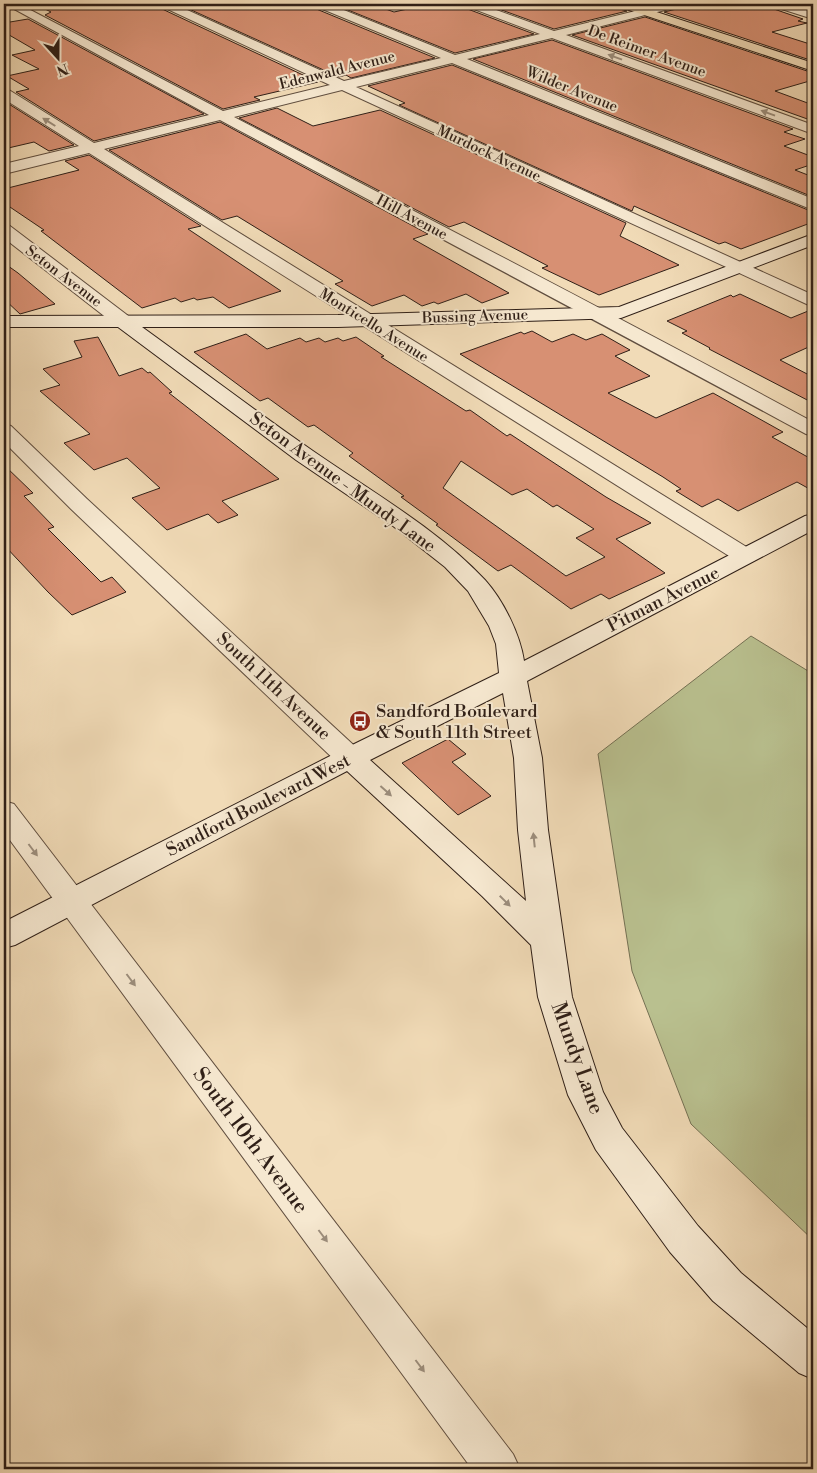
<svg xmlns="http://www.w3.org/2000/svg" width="817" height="1473" font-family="'Libre Bodoni',serif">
	<rect width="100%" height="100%" fill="#f1dbb7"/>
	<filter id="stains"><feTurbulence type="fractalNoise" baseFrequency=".004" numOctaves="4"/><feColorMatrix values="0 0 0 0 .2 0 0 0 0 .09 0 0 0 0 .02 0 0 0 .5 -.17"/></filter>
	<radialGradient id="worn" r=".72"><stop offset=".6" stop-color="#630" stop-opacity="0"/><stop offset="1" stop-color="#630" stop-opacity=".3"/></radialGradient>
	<path fill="#b9c08f" stroke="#747053" d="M751,636L813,674V1240L691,1124L632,971L598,754Z"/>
	<path fill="#d79073" stroke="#2f1f17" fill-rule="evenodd" d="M35,4H157L160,8L318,82L254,97L260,100L223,109L45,15L51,12Z
		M178,4H311L314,8L435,58L351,78L346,75L339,77Z
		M333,4H372L394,12L430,4H462L465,8L534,34L455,53Z
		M485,4H613L616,8L627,11L554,29Z
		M685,4H768L771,8L803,19L798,21L807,23L772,32L813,45V61L664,12L681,8Z
		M645,17L813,73V80L775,91L813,105V121L572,35Z
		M28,19L204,114L94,141L16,92L29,89L7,76L39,69L12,55L35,50L4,32V23Z
		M552,40L793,129L784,132L805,139L784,146L813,157V164L795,170L813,177V197L473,59Z
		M452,65L813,212V222L741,249L725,242L719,244L634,206L632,211L399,105L405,103L368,86Z
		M4,101L74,145L49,151L34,142L4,149Z
		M277,108L313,126L380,110L626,223L620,236L679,265L599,295L542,268L548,266L464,222L449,227L239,118Z
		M220,122L428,234L413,239L509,293L482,303L466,294L438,304L434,302L422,306L404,295L372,306L335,284L343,281L237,216L222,220L109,150Z
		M89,155L201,226L188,229L281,291L229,308L213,297L197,300L194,298L181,302L175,298L142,308L41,231L44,230L4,203V189L79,170L65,161Z
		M4,263L18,273L55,304L20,314L4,299Z
		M740,294L791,318L813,309V345L780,360L813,377V403L709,349L710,348L682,333L687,331L667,321L731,295L733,297Z
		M532,331L552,342L573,334L586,340L602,334L630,350L615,356L650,376L608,393L652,416L656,418L713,393L783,432L772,437L813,460V491L797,482L738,511L718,499L702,507L676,491L681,489L663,477L460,354L521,332L524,334Z
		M246,334L267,349L300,338L306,342L319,338L325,342L338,338L343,341L356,337L384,356L381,357L466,411L470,410L507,436L510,434L606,497L651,523L616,539L665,573L609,599L601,594L571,609L511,565L498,571L436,525L438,524L401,497L404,496L349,456L353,453L314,425L308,427L268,398L260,401L194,352ZM461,461L512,495L527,489L553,507L557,505L594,529L576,538L605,557L566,576L443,488Z
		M98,337L119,376L142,368L148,373L150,372L172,392L169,393L279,479L222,501L238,515L218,523L208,514L167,530L132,498L160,488L127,458L94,470L64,443L90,434L40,391L60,385L43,369L82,357L74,341Z
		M4,465L33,493L24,496L54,527L48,529L101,582L112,577L126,592L72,615L48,592L4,545Z
		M448,739L466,754L452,762L491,796L458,815L402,763Z"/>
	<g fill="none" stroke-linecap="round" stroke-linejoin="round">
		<g stroke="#604e3f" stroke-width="2">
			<path id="street" d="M5,4H19L223,111L330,85L161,6L159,4H174L344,81L441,58L315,6L313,4H329L455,55L540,34L466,6L464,4H480L554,31L664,4H683L681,6L566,35L813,125V134L552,38L467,59L813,199V210L452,63L356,87L813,295V307L342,90L234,117C427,218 621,318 813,422V436L806,434C611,328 415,225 220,120L104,149L753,551L757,556L753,561L745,563L737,561L89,153L4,174V164L79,146L4,99V89L9,90L94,143L209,115Z
				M770,4H788L813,11V19L772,6Z
				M4,225L10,226L131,318L133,322L131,326L124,328L117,326L4,238Z
				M4,424L11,426L87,499L360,751L364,758L360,765L350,768L340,765L71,509L4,442Z
				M4,801L14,804L513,1454L520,1469H472L4,832Z"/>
		</g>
		<g stroke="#2f1f17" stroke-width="2">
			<path id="secondary" d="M813,234V245L621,318L338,327H142C199,368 255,411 313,451C372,492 436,528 485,580C503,600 520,634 524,661L805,516L813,514V530L527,681L542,758L548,830L572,997L603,1092L622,1128L698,1226L741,1273L813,1333V1379L799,1373L713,1301L670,1252L596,1150L568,1095L538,997L531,945L482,896L347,771L15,945L4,948V922L340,751L499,673L496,644L489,626L468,591L445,567L393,526L296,460L118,327H4V316L338,315L619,307ZM503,693L514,758L518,830L526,901L370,760Z"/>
		</g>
		<g stroke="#2f1f17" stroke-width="2">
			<path id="primary" d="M615,4H632L813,63V71L617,6Z"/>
		</g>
		<use href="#street" fill="#f6e8d0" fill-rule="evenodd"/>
		<use href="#secondary" fill="#f6e8d0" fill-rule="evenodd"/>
		<use href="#primary" fill="#f1dbb7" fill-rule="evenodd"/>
	</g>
	<defs><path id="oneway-solid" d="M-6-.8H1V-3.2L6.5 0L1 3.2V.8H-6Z" transform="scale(1.25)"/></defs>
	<g fill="#9c8e7d">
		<use href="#oneway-solid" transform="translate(615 57) rotate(-160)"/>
		<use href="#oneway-solid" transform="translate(768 113) rotate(-160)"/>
		<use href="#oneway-solid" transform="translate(49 122) rotate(-148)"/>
		<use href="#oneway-solid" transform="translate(386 791) rotate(42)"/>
		<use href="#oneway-solid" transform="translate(534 840) rotate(-96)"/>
		<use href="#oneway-solid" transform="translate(33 850) rotate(53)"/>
		<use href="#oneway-solid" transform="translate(505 901) rotate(45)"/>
		<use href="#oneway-solid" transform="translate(131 980) rotate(53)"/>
		<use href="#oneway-solid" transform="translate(323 1236) rotate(53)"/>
		<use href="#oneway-solid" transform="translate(420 1366) rotate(53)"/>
	</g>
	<defs>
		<g id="bus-disc" transform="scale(1.125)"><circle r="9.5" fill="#8f2418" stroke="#f6e8d0"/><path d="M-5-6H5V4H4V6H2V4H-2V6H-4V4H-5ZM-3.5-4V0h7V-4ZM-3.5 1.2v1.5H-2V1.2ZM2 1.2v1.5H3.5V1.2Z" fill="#fff"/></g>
	</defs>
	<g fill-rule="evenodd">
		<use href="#bus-disc" x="360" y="721"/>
	</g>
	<g text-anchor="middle" stroke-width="4" stroke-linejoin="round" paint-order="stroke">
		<g font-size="15" fill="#2f1f17" stroke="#f6e8d0">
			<text transform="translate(647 51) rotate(20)" y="5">De Reimer Avenue</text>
			<text transform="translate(337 70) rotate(-14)" y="5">Edenwald Avenue</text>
			<text transform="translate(572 89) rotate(22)" y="5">Wilder Avenue</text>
			<text transform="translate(489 153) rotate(25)" y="5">Murdock Avenue</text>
			<text transform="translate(412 217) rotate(28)" y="5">Hill Avenue</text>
			<text transform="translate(64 276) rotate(37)" y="5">Seton Avenue</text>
			<text transform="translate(475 316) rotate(-2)" y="5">Bussing Avenue</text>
			<text transform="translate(374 325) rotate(32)" y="5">Monticello Avenue</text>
		</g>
		<g font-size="18" fill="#2f1f17" stroke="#f6e8d0">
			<text transform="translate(343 482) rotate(36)" y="6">Seton Avenue - Mundy Lane</text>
			<text transform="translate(663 599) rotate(-27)" y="6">Pitman Avenue</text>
			<text transform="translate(274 686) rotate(43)" y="6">South 11th Avenue</text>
			<text transform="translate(258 805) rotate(-27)" y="6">Sandford Boulevard West</text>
		</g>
		<g font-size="18" fill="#2f1f17" stroke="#f6e8d0" text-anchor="start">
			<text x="376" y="717">Sandford Boulevard<tspan x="376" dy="21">&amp; South 11th Street</tspan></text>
		</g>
		<g font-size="21" fill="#2f1f17" stroke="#f6e8d0">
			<text transform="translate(578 1058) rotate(70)" y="7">Mundy Lane</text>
			<text transform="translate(251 1140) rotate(53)" y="7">South 10th Avenue</text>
		</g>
	</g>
	<rect width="817" height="1473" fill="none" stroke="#f1dbb7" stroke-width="20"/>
	<rect x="5" y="5" width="807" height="1463" fill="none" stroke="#2f1f17" stroke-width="2.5"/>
	<rect x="10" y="10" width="797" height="1453" fill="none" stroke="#2f1f17"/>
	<g transform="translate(58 58) rotate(159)" stroke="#f6e8d0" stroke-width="4" paint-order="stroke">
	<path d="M0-4L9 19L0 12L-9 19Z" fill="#2f1f17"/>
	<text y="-8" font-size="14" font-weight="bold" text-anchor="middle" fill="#2f1f17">N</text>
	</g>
	<rect width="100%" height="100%" filter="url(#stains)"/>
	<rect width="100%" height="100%" fill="url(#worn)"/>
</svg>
